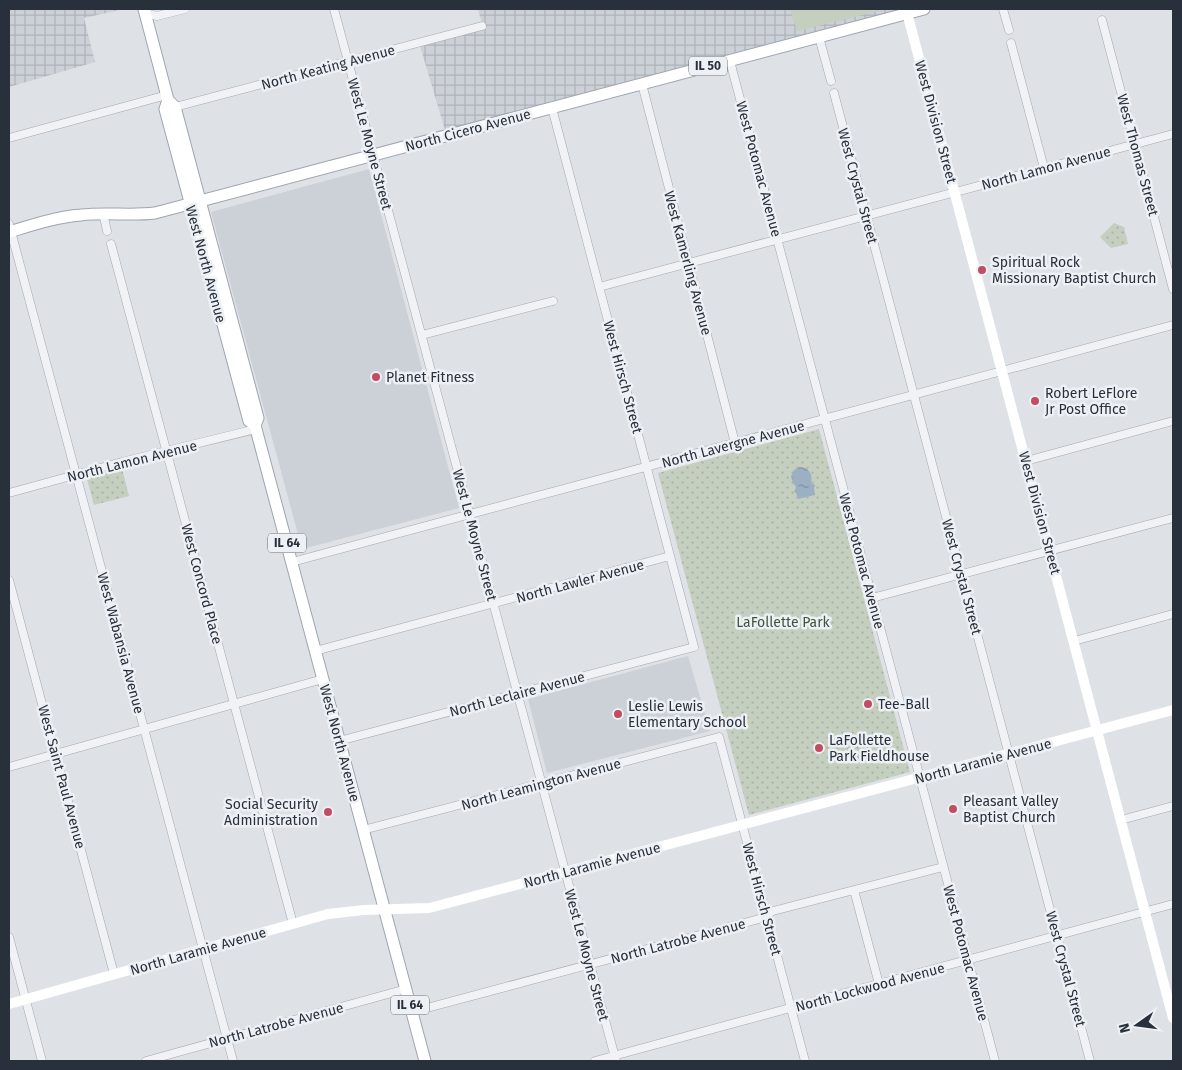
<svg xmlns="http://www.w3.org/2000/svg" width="1182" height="1070" font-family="'Fira Sans',sans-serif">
	<defs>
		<pattern id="industrial-grid" width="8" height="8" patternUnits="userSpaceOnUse" patternTransform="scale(1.25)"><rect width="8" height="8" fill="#ccd0d7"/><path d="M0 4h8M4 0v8" fill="none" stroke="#afb3b9"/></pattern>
		<pattern id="park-dots" width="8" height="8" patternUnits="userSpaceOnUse" patternTransform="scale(1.25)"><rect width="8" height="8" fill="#c4cfbf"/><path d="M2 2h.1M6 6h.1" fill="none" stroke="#a8b2a5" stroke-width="1.8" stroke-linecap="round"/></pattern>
		<pattern id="water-ripples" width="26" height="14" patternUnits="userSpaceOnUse" patternTransform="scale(1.25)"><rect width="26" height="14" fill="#9cb0c3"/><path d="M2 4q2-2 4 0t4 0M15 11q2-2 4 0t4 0" fill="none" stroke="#7f90a0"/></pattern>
	</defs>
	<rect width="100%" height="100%" fill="#dee1e6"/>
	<path fill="#ccd0d7" d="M369,169L459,508L302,549L211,212Z
		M688,656L710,731L547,773L528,699Z"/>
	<path fill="url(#industrial-grid)" d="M9,9H124L84,18L95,62L9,87Z
		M478,9H904L445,130L420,46L483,28Z"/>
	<path fill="#c4cfbf" d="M790,9H887L797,31Z"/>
	<path fill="url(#park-dots)" d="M1114,223L1124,227L1128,244L1111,248L1100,237Z
		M819,429L910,772L749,815L658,473Z
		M122,469L129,496L94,505L87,479Z"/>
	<path fill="url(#water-ripples)" d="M799,467C809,467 813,474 811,483L815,485L814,488L815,495L798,499L796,493L794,492L796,487L793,483L791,476L794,470Z"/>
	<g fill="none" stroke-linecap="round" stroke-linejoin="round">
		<g stroke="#a4a8af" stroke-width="9">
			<path id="street" d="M334,9L616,1061
				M1003,9L1009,30
				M145,13L157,16L185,9
				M1102,20L1173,289
				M819,37L831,81
				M1011,43L1044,168
				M730,61L995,1061
				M642,84L735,443
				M834,93L1090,1061
				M175,107L482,26
				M9,138L167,95
				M103,213L107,231
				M9,224L233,1061
				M111,244L293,924
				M599,287L1173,134
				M422,335L553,301
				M1026,461L1173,421
				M9,493L122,462L256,429
				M292,562L1173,325
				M9,580L114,974
				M872,598L1173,518
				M1074,641L1173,614
				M315,651L670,556
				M339,741L694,647L552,108
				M9,767L323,679
				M1121,820L1173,806
				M363,830L719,737L805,1061
				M854,890L879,984
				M9,937L42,1061
				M412,1012L759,919L773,911L943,867
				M146,1061L406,989
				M595,1061L1173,904"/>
		</g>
		<g stroke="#9ea6b0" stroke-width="13">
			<path id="primary" d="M144,9L168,100L175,107L258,418L255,425L256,429L425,1061
				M168,100L165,109L249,421L255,425
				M9,232C32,225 56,217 81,215C106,212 130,216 155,213L924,9"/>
		</g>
		<use href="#street" stroke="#f0f2f5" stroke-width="8"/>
		<path stroke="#fff" stroke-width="10" d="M906,9L1173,1018
			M9,1004L328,914L364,910L429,908L437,906L1173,710"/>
		<use href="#primary" stroke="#fff" stroke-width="11"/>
	</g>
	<g fill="#c14d62" stroke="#edf0f4" stroke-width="2">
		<circle cx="982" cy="270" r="5"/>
		<circle cx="376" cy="377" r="5"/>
		<circle cx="1035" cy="401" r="5"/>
		<circle cx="868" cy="704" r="5"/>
		<circle cx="618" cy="714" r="5"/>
		<circle cx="819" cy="748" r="5"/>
		<circle cx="953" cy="809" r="5"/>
		<circle cx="328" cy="812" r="5"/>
	</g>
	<g text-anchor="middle" stroke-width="5" stroke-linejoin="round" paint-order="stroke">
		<g fill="#edf0f4" stroke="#636a72" stroke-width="1">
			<rect x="689" y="56.5" width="38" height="19" rx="4"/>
			<rect x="268" y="533.5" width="38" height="19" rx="4"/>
			<rect x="391" y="995.5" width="38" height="19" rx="4"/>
		</g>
		<g font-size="12" font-weight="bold" fill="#28303b">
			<text x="708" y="70">IL 50</text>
			<text x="287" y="547">IL 64</text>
			<text x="410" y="1009">IL 64</text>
		</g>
		<g font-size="14" fill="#28303b" stroke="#edf0f4">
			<text transform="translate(328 67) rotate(-15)" y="5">North Keating Avenue</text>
			<text transform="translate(936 122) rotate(75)" y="5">West Division Street</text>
			<text transform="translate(468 130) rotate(-15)" y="5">North Cicero Avenue</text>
			<text transform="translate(370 144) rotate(75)" y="5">West Le Moyne Street</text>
			<text transform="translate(1138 155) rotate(75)" y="5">West Thomas Street</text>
			<text transform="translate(1046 168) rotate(-15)" y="5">North Lamon Avenue</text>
			<text transform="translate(759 169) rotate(75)" y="5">West Potomac Avenue</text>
			<text transform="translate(858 186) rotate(75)" y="5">West Crystal Street</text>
			<text transform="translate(688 263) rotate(75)" y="5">West Kamerling Avenue</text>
			<text transform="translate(206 264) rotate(75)" y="5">West North Avenue</text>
			<text transform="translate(623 377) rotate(75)" y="5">West Hirsch Street</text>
			<text transform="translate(733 444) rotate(-15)" y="5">North Lavergne Avenue</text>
			<text transform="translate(132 461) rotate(-14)" y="5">North Lamon Avenue</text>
			<text transform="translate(1040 513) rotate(75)" y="5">West Division Street</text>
			<text transform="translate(475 535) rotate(75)" y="5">West Le Moyne Street</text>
			<text transform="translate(862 561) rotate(75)" y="5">West Potomac Avenue</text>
			<text transform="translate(962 577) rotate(75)" y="5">West Crystal Street</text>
			<text transform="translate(580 581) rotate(-15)" y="5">North Lawler Avenue</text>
			<text transform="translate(202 584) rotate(75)" y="5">West Concord Place</text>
			<text transform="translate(121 643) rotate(75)" y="5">West Wabansia Avenue</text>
			<text transform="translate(517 694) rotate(-15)" y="5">North Leclaire Avenue</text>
			<text transform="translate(340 743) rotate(75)" y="5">West North Avenue</text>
			<text transform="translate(983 761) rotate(-15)" y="5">North Laramie Avenue</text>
			<text transform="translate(62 777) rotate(75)" y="5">West Saint Paul Avenue</text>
			<text transform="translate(541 784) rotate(-15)" y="5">North Leamington Avenue</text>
			<text transform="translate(592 865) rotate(-15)" y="5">North Laramie Avenue</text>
			<text transform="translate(762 899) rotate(75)" y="5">West Hirsch Street</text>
			<text transform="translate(678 941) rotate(-15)" y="5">North Latrobe Avenue</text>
			<text transform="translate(198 951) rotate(-16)" y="5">North Laramie Avenue</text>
			<text transform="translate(966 953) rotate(75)" y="5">West Potomac Avenue</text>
			<text transform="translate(587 955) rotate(75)" y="5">West Le Moyne Street</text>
			<text transform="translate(1066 969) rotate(75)" y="5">West Crystal Street</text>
			<text transform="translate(870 987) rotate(-15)" y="5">North Lockwood Avenue</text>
			<text transform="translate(276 1025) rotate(-15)" y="5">North Latrobe Avenue</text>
		</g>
		<g font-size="14" fill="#28303b" stroke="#edf0f4" text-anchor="start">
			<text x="992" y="267">Spiritual Rock<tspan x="992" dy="16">Missionary Baptist Church</tspan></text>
			<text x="386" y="382">Planet Fitness</text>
			<text x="1045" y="398">Robert LeFlore<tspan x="1045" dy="16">Jr Post Office</tspan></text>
			<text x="878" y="709">Tee-Ball</text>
			<text x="628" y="711">Leslie Lewis<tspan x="628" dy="16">Elementary School</tspan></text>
			<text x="829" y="745">LaFollette<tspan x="829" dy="16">Park Fieldhouse</tspan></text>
			<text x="963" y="806">Pleasant Valley<tspan x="963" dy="16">Baptist Church</tspan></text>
			<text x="318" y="809" text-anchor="end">Social Security<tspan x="318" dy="16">Administration</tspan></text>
		</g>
		<g font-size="14" fill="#3e5537" stroke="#edf0f4">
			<text x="783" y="627">LaFollette Park</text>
		</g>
	</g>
	<rect width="1182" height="1070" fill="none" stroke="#28303b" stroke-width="20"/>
	<g transform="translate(1137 1025) rotate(256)" stroke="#edf0f4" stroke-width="4" paint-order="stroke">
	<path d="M0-4L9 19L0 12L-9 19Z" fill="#28303b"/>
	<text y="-8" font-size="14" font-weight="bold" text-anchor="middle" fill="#28303b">N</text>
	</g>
</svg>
